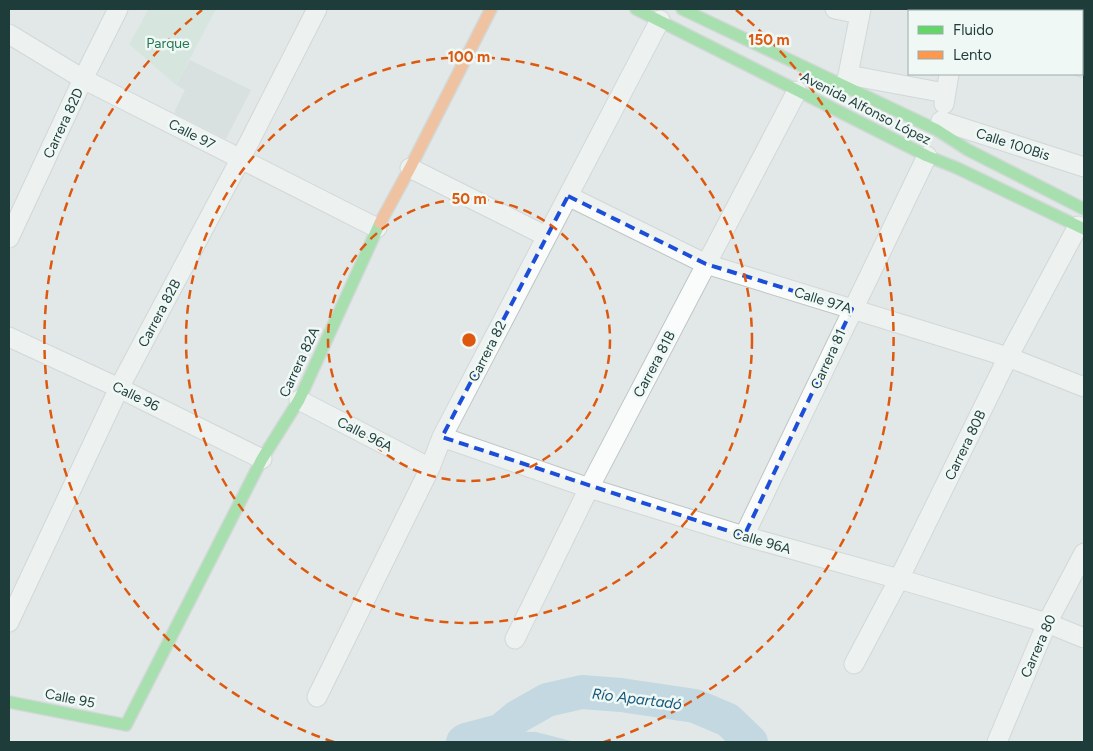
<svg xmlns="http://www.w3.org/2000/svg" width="1093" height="751" font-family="Figtree,sans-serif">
	<rect width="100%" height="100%" fill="#e1e8e7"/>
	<path fill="#cedad7" d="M190,60L251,90L226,139L174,113L185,90L176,85Z"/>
	<path fill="#c9e2d6" d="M149,9H216L176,85L129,44Z"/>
	<path fill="#9ec6da" d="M500,731L536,732L575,742H481Z"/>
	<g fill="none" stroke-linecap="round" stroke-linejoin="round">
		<path stroke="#9ec6da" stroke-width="34" d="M463,742L466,740L500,731L517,717L547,700L582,692L621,695L695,706L728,720L751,742"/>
		<g stroke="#bec5c4" stroke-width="21">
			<path id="street" d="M835,9L860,14
				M963,11V9
				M9,34L83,79L377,228
				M1082,67H1084
				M848,75L945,93
				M845,85L848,75L861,9
				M944,104L949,74
				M941,121L1084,167
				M410,168L546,236
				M568,196L706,264L1008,357L1084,387
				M9,238L83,79L118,9
				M9,337L119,388L262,459
				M299,400L430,468
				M442,437L589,488L744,536L899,579L1047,623L1084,638
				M744,536L927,156
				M9,622L119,388L241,158L317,9
				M515,639L589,488L797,91
				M854,664L899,579L1008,357L1078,226
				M317,697L430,468L442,437L660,20
				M997,742L1047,623L1084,553"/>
		</g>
		<g stroke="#bdc6c4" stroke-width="14">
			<path id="fast" d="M636,9L927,156L957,168L1084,229
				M682,9L937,130L968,150L1084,209
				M9,702L126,725L262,459L299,400L380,223"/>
		</g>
		<g stroke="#bdc6c4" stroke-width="14">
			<path id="slow" d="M380,223L410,168L491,9"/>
		</g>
		<use href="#street" stroke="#fafcfb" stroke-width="19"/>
		<use href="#fast" stroke="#63d668" stroke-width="11"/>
		<use href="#slow" stroke="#ff974d" stroke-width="11"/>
	</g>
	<path d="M0 0H1093V751H0ZM568,196L706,264L852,309L744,536L442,437Z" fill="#e1e8e7" fill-opacity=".55" fill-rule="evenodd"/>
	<path fill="none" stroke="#1d4ed8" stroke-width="4" stroke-dasharray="10 6" stroke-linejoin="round" d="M568,196L706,264L852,309L744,536L442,437Z"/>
	<g fill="none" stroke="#de580e" stroke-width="2.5" stroke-dasharray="9 6">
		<circle cx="469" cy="340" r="141"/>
		<circle cx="469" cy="340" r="283"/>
		<path d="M334 742A424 424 0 0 1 202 10M736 10A424 424 0 0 1 604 742"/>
	</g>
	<g text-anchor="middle" stroke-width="5" stroke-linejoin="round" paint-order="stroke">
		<g font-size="14" fill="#267554" stroke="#eff8f5">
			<text x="168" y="48">Parque</text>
		</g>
		<g font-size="14" fill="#1e3c3a" stroke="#eff8f5">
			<text transform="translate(866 108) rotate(27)" y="5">Avenida Alfonso López</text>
			<text transform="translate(63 123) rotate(-65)" y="5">Carrera 82D</text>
			<text transform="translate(192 134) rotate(27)" y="5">Calle 97</text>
			<text transform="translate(1013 144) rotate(18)" y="5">Calle 100Bis</text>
			<text transform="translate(823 300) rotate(17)" y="5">Calle 97A</text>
			<text transform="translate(159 313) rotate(-62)" y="5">Carrera 82B</text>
			<text transform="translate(487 351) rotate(-63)" y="5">Carrera 82</text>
			<text transform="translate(828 359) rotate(-65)" y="5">Carrera 81</text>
			<text transform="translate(299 362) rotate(-65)" y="5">Carrera 82A</text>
			<text transform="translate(654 364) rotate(-62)" y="5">Carrera 81B</text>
			<text transform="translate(136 396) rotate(26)" y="5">Calle 96</text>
			<text transform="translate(365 434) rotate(27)" y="5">Calle 96A</text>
			<text transform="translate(965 445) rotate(-64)" y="5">Carrera 80B</text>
			<text transform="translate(762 541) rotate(16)" y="5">Calle 96A</text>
			<text transform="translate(1038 646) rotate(-66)" y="5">Carrera 80</text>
			<text transform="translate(70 698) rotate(11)" y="5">Calle 95</text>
		</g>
		<g font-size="15" font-style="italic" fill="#15567b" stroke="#eff8f5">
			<text transform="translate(637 699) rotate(7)" y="5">Río Apartadó</text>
		</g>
	</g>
	<circle cx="469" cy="340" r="8" fill="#de580e" stroke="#eff8f5" stroke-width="2.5"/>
	<g font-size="15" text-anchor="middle" font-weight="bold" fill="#de580e" stroke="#eff8f5" stroke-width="5" stroke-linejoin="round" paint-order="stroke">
		<text x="769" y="45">150 m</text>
		<text x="469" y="62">100 m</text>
		<text x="469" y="204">50 m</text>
	</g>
	<rect width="1093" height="751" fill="none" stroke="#1e3c3a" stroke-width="20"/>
	<rect x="908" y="10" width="175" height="65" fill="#eff8f5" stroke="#9badaa"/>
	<rect x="918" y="26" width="25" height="8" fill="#63d668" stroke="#9badaa"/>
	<text x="953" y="35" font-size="15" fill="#1e3c3a">Fluido</text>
	<rect x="918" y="51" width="25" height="8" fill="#ff974d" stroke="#9badaa"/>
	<text x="953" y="60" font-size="15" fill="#1e3c3a">Lento</text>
</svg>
